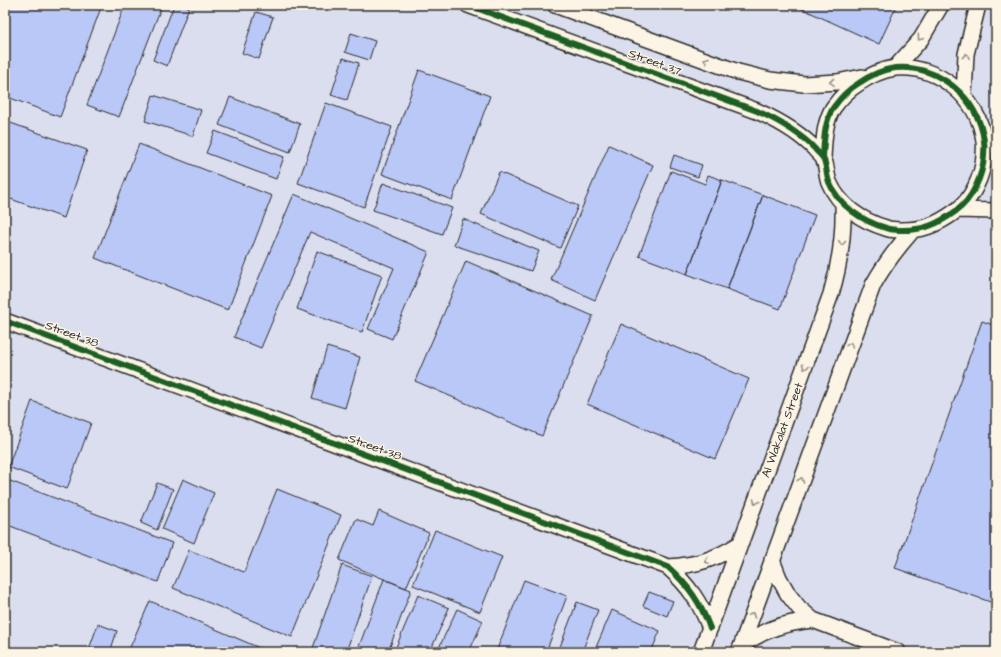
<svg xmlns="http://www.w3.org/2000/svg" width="1001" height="657" font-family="'Architects Daughter',sans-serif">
	<rect width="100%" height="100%" fill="#e8e8eb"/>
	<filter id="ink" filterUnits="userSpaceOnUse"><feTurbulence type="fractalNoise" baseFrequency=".025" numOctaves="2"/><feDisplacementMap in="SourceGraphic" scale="8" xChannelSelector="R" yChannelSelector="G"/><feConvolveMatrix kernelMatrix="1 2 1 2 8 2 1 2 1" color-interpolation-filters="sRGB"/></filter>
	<g filter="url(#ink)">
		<path fill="#dadeef" d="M5,5H996V652H5Z"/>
		<path fill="#bac8f8" stroke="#2b2b2b" d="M5,5H102L60,117L5,96Z
			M125,5H162L119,117L87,105Z
			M174,5H184L189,7L167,66L153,60Z
			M794,5H897L879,44Z
			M256,12L273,17L259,59L242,53Z
			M351,33L375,41L369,60L345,52Z
			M343,58L359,63L347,100L331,95Z
			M419,70L490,96L452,200L382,174Z
			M153,95L201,110L193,136L145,121Z
			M230,97L300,124L290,152L219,125Z
			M326,103L392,127L364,207L298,183Z
			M5,121L87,150L64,218L5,197Z
			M215,131L284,157L276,179L206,153Z
			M139,144L272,196L228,310L95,258Z
			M609,145L653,165L595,300L551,280Z
			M674,155L702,165L698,177L670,167Z
			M671,171L705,184L708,175L722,180L687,274L639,256Z
			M499,172L578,206L560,248L481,214Z
			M722,180L763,195L727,289L687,274Z
			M383,183L452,208L442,234L373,210Z
			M294,194L429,252L392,339L368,329L394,268L310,232L261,348L234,337Z
			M763,195L815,215L780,309L727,289Z
			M463,219L539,251L531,271L454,245Z
			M317,251L382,275L362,332L297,309Z
			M466,261L593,316L542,436L415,381Z
			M982,321L996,326V604L895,568Z
			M621,324L749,379L715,459L587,404Z
			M327,347L360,357L345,408L312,398Z
			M32,401L91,423L67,489L8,467Z
			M5,479L172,543L158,582L5,524Z
			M183,479L214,493L194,543L162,529Z
			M157,483L173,489L157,530L141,523Z
			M277,489L341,515L292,637L173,588L189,550L244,572Z
			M379,511L429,533L406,588L384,579L339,560L356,519L373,526Z
			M435,530L502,557L480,612L413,585Z
			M342,565L372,576L346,652H325L313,648Z
			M384,579L411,590L388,652H357Z
			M524,580L567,596L546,652H496Z
			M649,592L673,601L667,616L643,606Z
			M418,595L449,608L430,652H394Z
			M150,601L269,652H128Z
			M577,602L598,610L582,652H558Z
			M457,609L483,621L469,652H437Z
			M612,610L660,631L651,652H594Z
			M98,624L117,631L110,652H88Z"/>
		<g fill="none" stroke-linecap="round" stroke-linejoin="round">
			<g stroke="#2b2b2b" stroke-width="18">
				<path id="minor" d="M468,5L757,111C779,121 799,132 815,149C817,152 821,155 823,158C827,165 826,174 829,182C839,206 862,221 886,228C889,230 894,229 898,230C922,231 937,225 956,211C972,200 983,175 984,156C984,151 985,146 984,141C979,98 938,64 895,68C882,70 869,76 859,83C849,89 840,98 833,108C824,123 824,141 823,158
					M555,5L738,72L770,80L804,84L837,82L862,77
					M895,68L921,39L941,5
					M964,95L966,54L978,5
					M958,210L996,211
					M5,321L668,567C689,586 700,602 710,628
					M772,560L779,578L788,594L799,608L813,620L898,652
					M668,567C698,565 716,559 741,543
					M741,646C765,629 784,623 813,620
					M701,652L831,294C840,264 844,235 843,204
					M739,652L873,285C884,265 897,248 912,231"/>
			</g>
			<use href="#minor" stroke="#fcf5e5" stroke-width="15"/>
			<g stroke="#fcf5e5" stroke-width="8">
				<path id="cycleway" d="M468,5L757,111C779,121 799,132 815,149C817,152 821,155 823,158C827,165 826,174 829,182C839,206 862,221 886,228C889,230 894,229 898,230C922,231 937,225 956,211C972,200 983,175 984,156C984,151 985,146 984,141C979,98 938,64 895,68C882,70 869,76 859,83C849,89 840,98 833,108C824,123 824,141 823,158
					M5,321L668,567C689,586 700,602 710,628"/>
			</g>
			<use href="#cycleway" stroke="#1b5e20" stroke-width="6"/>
		</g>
		<defs><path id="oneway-chevron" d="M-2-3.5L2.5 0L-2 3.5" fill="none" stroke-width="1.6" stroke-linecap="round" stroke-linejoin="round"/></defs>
		<g stroke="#949088">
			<use href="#oneway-chevron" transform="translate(920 38) rotate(126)"/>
			<use href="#oneway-chevron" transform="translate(966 56) rotate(-84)"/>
			<use href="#oneway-chevron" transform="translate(706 60) rotate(-160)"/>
			<use href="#oneway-chevron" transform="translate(832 82) rotate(176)"/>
			<use href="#oneway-chevron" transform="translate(842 243) rotate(95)"/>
			<use href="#oneway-chevron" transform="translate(850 345) rotate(-70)"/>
			<use href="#oneway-chevron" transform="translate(805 367) rotate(110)"/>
			<use href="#oneway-chevron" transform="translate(801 480) rotate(-70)"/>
			<use href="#oneway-chevron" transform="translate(756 502) rotate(110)"/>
			<use href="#oneway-chevron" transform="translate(707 561) rotate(161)"/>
			<use href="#oneway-chevron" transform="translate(752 615) rotate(-70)"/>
		</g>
	</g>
	<g text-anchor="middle" stroke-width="3" stroke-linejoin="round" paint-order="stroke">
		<g font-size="12" fill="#2b2b2b" stroke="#fcf5e5">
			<text transform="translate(655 62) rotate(20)" y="4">Street 37</text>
			<text transform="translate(72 334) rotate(20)" y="4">Street 38</text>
			<text transform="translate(782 430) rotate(-70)" y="4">Al Wakalat Street</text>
			<text transform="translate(375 447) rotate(20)" y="4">Street 38</text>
		</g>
	</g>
	<rect width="1001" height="657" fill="none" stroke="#fcf5e5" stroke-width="20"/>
	<rect x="10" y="10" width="981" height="637" fill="none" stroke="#2b2b2b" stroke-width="1.5" filter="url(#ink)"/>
</svg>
